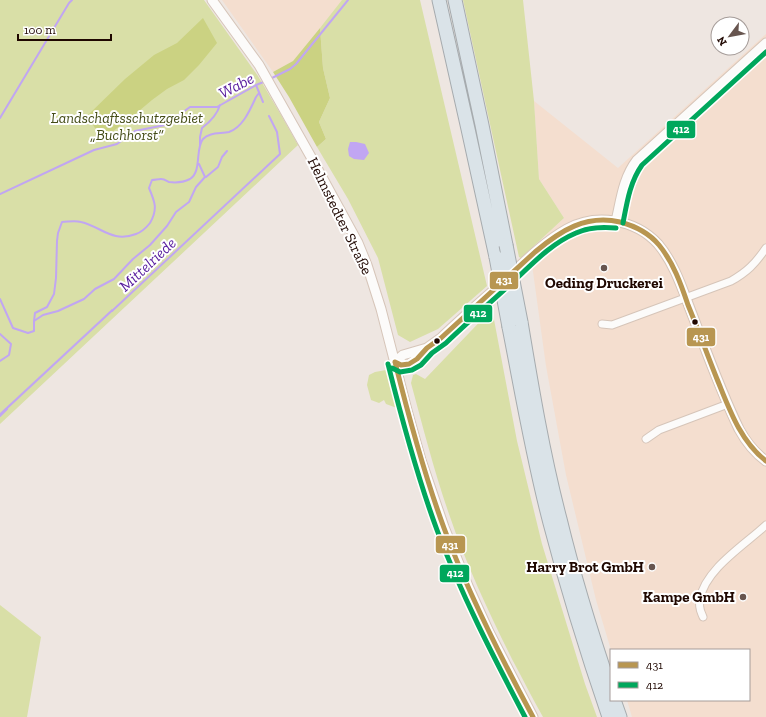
<svg xmlns="http://www.w3.org/2000/svg" width="766" height="717" font-family="'Zilla Slab',serif">
	<rect width="100%" height="100%" fill="#eee6e1"/>
	<path fill="#f4decf" d="M222,0H343L293,61L273,72Z
		M766,34V717H632L627,700H749V650H611L596,600L566,475L546,366L530,250L564,218L539,179L534,101L618,168Z"/>
	<path fill="#d9dfa7" d="M0,0H204L258,76L281,115L298,145L0,424Z
		M342,0H420L487,286L438,329L410,342L398,335L378,258L348,199L317,147L326,139L319,122L330,98L323,68L320,28Z
		M463,0H523L534,101L539,179L564,218L521,258L519,257Z
		M492,309L517,441L542,544L585,684L597,717H543C532,698 523,679 513,661C489,613 466,564 449,514C434,471 423,427 411,383L413,375L416,374L425,379Z
		M386,370L397,408L386,404L384,400L379,403L371,400L367,385L369,375L375,372Z
		M0,605L41,637L27,717H0Z"/>
	<path fill="#cbd282" d="M203,18L217,43L199,65L184,80L167,89L152,100L133,116L108,135L97,131L87,116L125,79L154,55L177,43Z
		M320,28L323,68L330,98L319,122L326,139L317,147L289,97L273,72L293,61Z"/>
	<path fill="#c1a6f2" d="M350,142H356L365,144L369,153L364,160L354,159L349,156L348,149Z
		M112,309L113,311L0,416V413Z"/>
	<g fill="none" stroke-linecap="round" stroke-linejoin="round">
		<path stroke="#c1a6f2" stroke-width="2" d="M270,79L290,69L296,64L348,0
			M256,85L263,102
			M0,118L69,3L72,0
			M200,145V137L202,128C210,122 217,115 220,105
			M206,177L218,167L222,157L227,151
			M0,194L94,150L117,144L135,131L165,125L190,107H217L256,85L266,81
			M0,299L13,328L28,333L34,331V321L35,313L47,307L54,294L56,278L57,241L58,233L62,222C68,222 74,220 81,222C102,227 112,243 136,234C142,232 146,228 150,223C158,209 155,202 149,188L152,180C155,180 158,179 161,179C164,179 167,181 169,182C176,183 184,182 190,179C202,172 195,148 203,139C209,132 221,134 229,132C243,127 250,110 256,97L259,93
			M112,311L280,154L277,132L269,116
			M34,321L43,315L58,311L84,299L95,289L114,279L133,259L150,245L167,226L176,212L189,202L196,187L205,177L199,164
			M0,334L11,344L9,355L0,361
			M0,416L7,409"/>
		<g stroke="#d6c5b9" stroke-width="9">
			<path id="minor" d="M602,324L612,325L731,281C747,272 755,264 766,248
				M646,439L659,430L728,404
				M703,617C702,614 700,611 700,608C699,605 700,602 700,599C705,569 746,544 766,525"/>
		</g>
		<g stroke="#d6c5b9" stroke-width="11">
			<path id="tertiary" d="M212,0L259,65L311,157L358,243L367,265L381,309L407,410L421,460L444,527L468,586L489,632L533,717
				M616,221C621,200 623,178 637,160L766,43
				M395,362L401,365L409,364L417,359L427,348L441,338C462,318 484,299 506,279C525,261 544,242 567,229C596,213 635,219 658,244C675,264 683,291 692,314C707,353 721,392 739,429C746,442 755,453 766,461
				M395,362L403,355L427,348"/>
		</g>
		<g stroke="#a6abae" stroke-width="15">
			<path id="motorway" d="M439,0L468,129L496,257
				M455,0L482,125L506,245
				M521,322C532,388 543,454 560,519C574,577 592,635 611,691
				M509,327C522,393 533,459 550,523C567,588 587,653 609,717
				M614,700L620,717"/>
		</g>
		<use href="#minor" stroke="#fcfbfa" stroke-width="7"/>
		<use href="#tertiary" stroke="#fcfbfa" stroke-width="9"/>
		<use href="#motorway" stroke="#dae3e8" stroke-width="13"/>
		<g stroke="#a6abae" stroke-width="15" stroke-linecap="butt">
			<path id="motorway-bridge" d="M506,245L521,322
				M496,257L509,327"/>
		</g>
		<use href="#motorway-bridge" stroke="#dae3e8" stroke-width="13"/>
		<g stroke="#fff" stroke-width="8">
			<path id="bus-1" d="M395,362L401,365L409,364L417,359L427,348L441,338L535,252C560,231 586,214 620,222C635,226 649,233 659,245C673,262 681,284 688,305C698,329 707,354 717,379C729,408 740,441 766,461
				M395,362C409,418 424,474 444,528C468,593 500,656 533,717"/>
		</g>
		<g stroke="#fff" stroke-width="8">
			<path id="bus-2" d="M623,223C627,202 630,182 642,165L766,52
				M388,364C402,420 417,476 437,530C461,594 493,656 525,717
				M392,368L400,372L412,370L421,365L432,353L446,343C468,322 491,302 514,281C533,263 552,243 576,233C589,227 602,227 616,228"/>
		</g>
		<use href="#bus-1" stroke="#b89651" stroke-width="5"/>
		<use href="#bus-2" stroke="#00a75c" stroke-width="5"/>
	</g>
	<g fill="#67554f" stroke="#fff" stroke-width="1.5">
		<circle cx="604" cy="268" r="4"/>
		<circle cx="652" cy="567" r="4"/>
		<circle cx="743" cy="597" r="4"/>
	</g>
	<g fill="#1f0700" stroke="#fff" stroke-width="1.5">
		<circle cx="695" cy="322" r="3.5"/>
		<circle cx="437" cy="341" r="3.5"/>
	</g>
	<g text-anchor="middle" stroke-width="4" stroke-linejoin="round" paint-order="stroke">
		<g font-size="15" font-style="italic" fill="#444c16" stroke="#fff">
			<text x="127" y="123">Landschaftsschutzgebiet<tspan x="127" dy="17">„Buchhorst“</tspan></text>
		</g>
		<g font-size="15" fill="#1f0700" stroke="#fff">
			<text transform="translate(340 216) rotate(64)" y="5">Helmstedter Straße</text>
		</g>
		<g font-size="15" font-weight="bold" fill="#1f0700" stroke="#fff" text-anchor="end">
			<text x="604" y="288" text-anchor="middle">Oeding Druckerei</text>
			<text x="644" y="572">Harry Brot GmbH</text>
			<text x="735" y="602">Kampe GmbH</text>
		</g>
		<g font-size="16" font-style="italic" fill="#55199c" stroke="#fff">
			<text transform="translate(236 85) rotate(-28)" y="6">Wabe</text>
			<text transform="translate(147 264) rotate(-43)" y="6">Mittelriede</text>
		</g>
	</g>
	<g stroke="#fff" stroke-width="1.5">
		<rect x="666" y="120" width="30" height="19" rx="4" fill="#00a75c"/>
		<rect x="489" y="271" width="30" height="19" rx="4" fill="#b89651"/>
		<rect x="463" y="304" width="30" height="19" rx="4" fill="#00a75c"/>
		<rect x="686" y="327" width="30" height="20" rx="4" fill="#b89651"/>
		<rect x="435" y="535" width="31" height="19" rx="4" fill="#b89651"/>
		<rect x="439" y="564" width="31" height="19" rx="4" fill="#00a75c"/>
	</g>
	<g font-size="11" text-anchor="middle" font-weight="bold" fill="#fff">
		<text x="681" y="133">412</text>
		<text x="504" y="284">431</text>
		<text x="478" y="317">412</text>
		<text x="701" y="341">431</text>
		<text x="450" y="549">431</text>
		<text x="455" y="577">412</text>
	</g>
	<rect x="610" y="649" width="140" height="52" fill="#ffffff" stroke="#a59c99"/>
	<rect x="618" y="662" width="20" height="6" fill="#b89651" stroke="#a59c99"/>
	<text x="646" y="669" font-size="12" fill="#1f0700">431</text>
	<rect x="618" y="682" width="20" height="6" fill="#00a75c" stroke="#a59c99"/>
	<text x="646" y="689" font-size="12" fill="#1f0700">412</text>
	<g transform="translate(730 36) rotate(238)"><circle r="19" fill="#ffffff" stroke="#a59c99"/>
	<path d="M0-3L7 15L0 10L-7 15Z" fill="#67554f"/>
	<text y="-6" font-size="11" font-weight="bold" text-anchor="middle" fill="#1f0700">N</text>
	</g>
	<path d="M18 34v6h93v-6" fill="none" stroke="#1f0700" stroke-width="2"/>
	<text x="24" y="34" font-size="12" fill="#1f0700" stroke="#ffffff" stroke-width="3" paint-order="stroke">100 m</text>
</svg>
